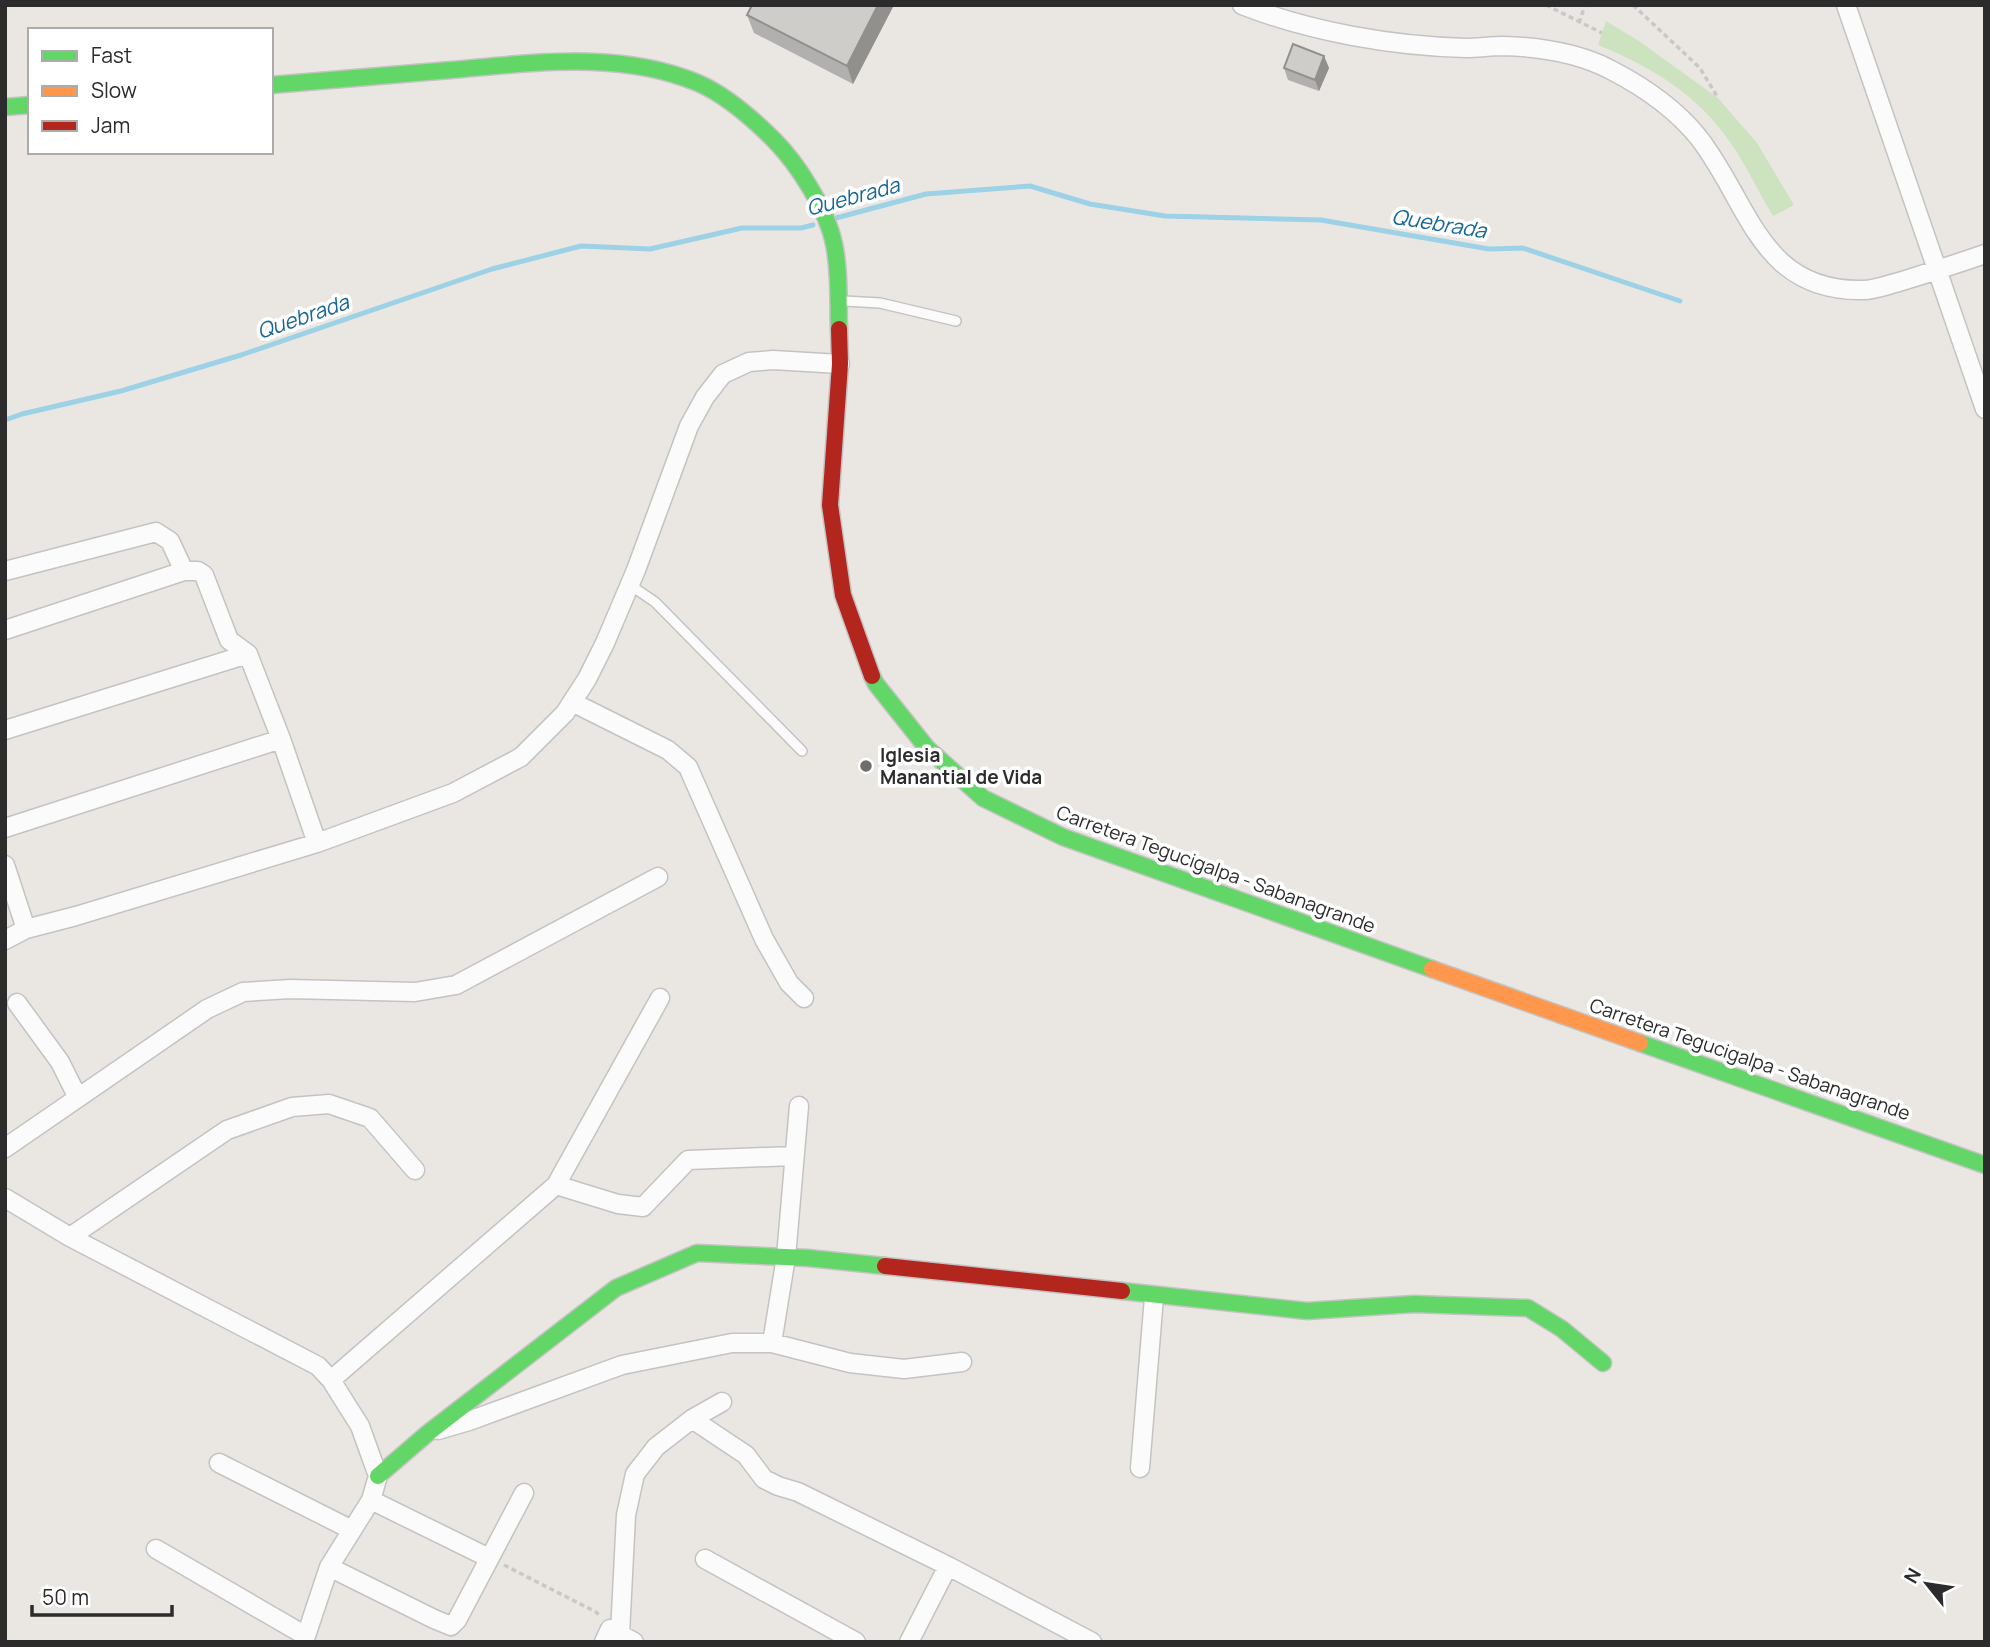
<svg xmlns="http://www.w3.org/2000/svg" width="1990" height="1647" font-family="Manrope,sans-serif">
	<rect width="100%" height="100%" fill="#eae7e3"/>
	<path fill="#cde3bf" d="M1606,21L1639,41L1718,98L1757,143L1794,205L1773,216C1758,191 1746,165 1730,142C1697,94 1650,66 1598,45Z"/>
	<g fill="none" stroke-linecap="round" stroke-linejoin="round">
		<path stroke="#9dd1e5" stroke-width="5" d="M836,218L926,194L1030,186L1090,204L1165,216L1321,220L1489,249L1523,248L1680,301
			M5,420L22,414L121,391L241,355L492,269L581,246L650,249L742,228H801L813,225"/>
		<g stroke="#c4c3c3" stroke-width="12">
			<path id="lane" d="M844,301L880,303L956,321
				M630,585L655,602L802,751"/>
		</g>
		<g stroke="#c4c3c3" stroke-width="21">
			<path id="street" d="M1242,5C1311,32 1392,46 1466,48C1478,48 1491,46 1503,46C1539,47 1579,53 1611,70C1644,87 1675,108 1699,138C1750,204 1760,292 1863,290C1875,290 1887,285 1899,282C1928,273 1956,264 1985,254
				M1846,5L1985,409
				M5,571L156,532L170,541L184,571
				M5,630L184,571H198L204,575L229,640L248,654L281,739L317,843
				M572,702L668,750L688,767L764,939L789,983L804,998
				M5,730L248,654
				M5,828L281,739
				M5,865L26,929
				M5,940L26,929L76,916L317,843L453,793L521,757L565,713L587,679L605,643L636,570L689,426L705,397L723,374L749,362L773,360L840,364
				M17,1003L60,1062L78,1098
				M5,1148L207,1009L243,992L290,989L415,992L456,985L658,877
				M556,1185L618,1204L643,1207L688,1160L793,1156
				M5,1198L70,1237L318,1366L331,1380L360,1426L378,1476L371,1500L329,1567L304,1642
				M70,1237L227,1130L292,1107L329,1104L370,1118L415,1170
				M772,1343L786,1257L799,1106
				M331,1380L556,1185L660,998
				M692,1419L746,1455L764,1479L778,1486L798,1492L948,1566L1092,1642
				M438,1430L469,1421L622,1365L732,1343H772L850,1363L904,1369L962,1362
				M219,1463L352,1530
				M1140,1468L1154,1297
				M371,1500L489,1558
				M156,1549L306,1636
				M705,1559L856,1642
				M329,1567L434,1619L451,1626L457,1620L524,1493
				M620,1634L626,1515L635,1474L656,1447L692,1419L722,1402
				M604,1642L610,1629L634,1642
				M909,1642L948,1566"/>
		</g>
		<g stroke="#c4c3c3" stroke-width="19">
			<path id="fast" d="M271,85C331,80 391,75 451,70C532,63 620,50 698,83C726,95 752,118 774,140C798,164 827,210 834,244C840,272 838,301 839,329
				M5,107L30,105
				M872,676L876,684L927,748L983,798L1063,837L1432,969
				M1640,1043L1985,1165
				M1122,1291L1307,1311L1414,1304L1528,1308L1562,1329L1603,1363
				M378,1476L428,1433L616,1288L697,1253L808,1258L885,1266"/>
		</g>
		<g stroke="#c4c3c3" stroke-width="19">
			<path id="slow" d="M1432,969L1640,1043"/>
		</g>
		<g stroke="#c4c3c3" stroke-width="19">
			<path id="jam" d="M839,329L840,364L830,505L843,595L872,676
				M885,1266L1122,1291"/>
		</g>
		<path stroke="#c8c8c7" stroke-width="3.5" stroke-dasharray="5 3.5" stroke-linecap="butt" d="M1546,5L1602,33
			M1633,5L1700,68L1718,98
			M1579,23L1585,5
			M504,1565L596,1612L601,1617"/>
		<use href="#lane" stroke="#fcfbfb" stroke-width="9"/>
		<use href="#street" stroke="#fcfbfb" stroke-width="18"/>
		<use href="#fast" stroke="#63d668" stroke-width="16"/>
		<use href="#slow" stroke="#ff974d" stroke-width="16"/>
		<use href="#jam" stroke="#b3261e" stroke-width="16"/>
	</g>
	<path fill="#b2b0ae" d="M894,5L853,84L754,33L747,15Z
		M1324,56L1329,68L1319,91L1288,80L1284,68Z"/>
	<path fill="#91908d" d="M878,5H894L853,84L847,66Z
		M1324,56L1329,68L1319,91L1315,80Z"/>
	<path fill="#cfcdca" stroke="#91908d" stroke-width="2" d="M752,5H878L847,66L747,15Z
		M1293,44L1324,56L1315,80L1284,68Z"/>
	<circle fill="#6e6d6c" stroke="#fff" stroke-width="2.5" cx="866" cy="766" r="7"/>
	<g text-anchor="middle" stroke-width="7" stroke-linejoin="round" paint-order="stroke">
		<g font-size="19" font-weight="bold" fill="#2c2c2c" stroke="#fff" text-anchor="start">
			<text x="880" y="762">Iglesia<tspan x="880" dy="22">Manantial de Vida</tspan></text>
		</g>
		<g font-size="19" fill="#2c2c2c" stroke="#fff">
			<text transform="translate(1216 869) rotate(20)" y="7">Carretera Tegucigalpa - Sabanagrande</text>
			<text transform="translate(1750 1059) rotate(19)" y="7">Carretera Tegucigalpa - Sabanagrande</text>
		</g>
		<g font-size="21" font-style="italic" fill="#186795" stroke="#fff">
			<text transform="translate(853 197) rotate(-15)" y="7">Quebrada</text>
			<text transform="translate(1439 224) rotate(9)" y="7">Quebrada</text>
			<text transform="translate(303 317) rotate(-19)" y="7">Quebrada</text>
		</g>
	</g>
	<rect width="1990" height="1647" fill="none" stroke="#2c2c2c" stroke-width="14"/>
	<rect x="28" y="28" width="245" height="126" fill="#ffffff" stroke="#ababab" stroke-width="2"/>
	<rect x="42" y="51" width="35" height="10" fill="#63d668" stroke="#ababab" stroke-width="2"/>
	<text x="91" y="63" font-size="21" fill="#2c2c2c">Fast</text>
	<rect x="42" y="86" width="35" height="10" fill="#ff974d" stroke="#ababab" stroke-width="2"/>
	<text x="91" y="98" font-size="21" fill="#2c2c2c">Slow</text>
	<rect x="42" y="121" width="35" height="10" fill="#b3261e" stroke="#ababab" stroke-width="2"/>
	<text x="91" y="133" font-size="21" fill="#2c2c2c">Jam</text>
	<g transform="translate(1927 1584) rotate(300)" stroke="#ffffff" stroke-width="5" paint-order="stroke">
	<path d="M0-5L12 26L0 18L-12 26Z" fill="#2c2c2c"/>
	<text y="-10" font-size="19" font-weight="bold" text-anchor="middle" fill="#2c2c2c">N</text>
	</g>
	<path d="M32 1605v10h140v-10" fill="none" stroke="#2c2c2c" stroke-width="3.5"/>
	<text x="42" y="1605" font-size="21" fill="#2c2c2c" stroke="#ffffff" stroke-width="5" paint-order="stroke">50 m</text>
</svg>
